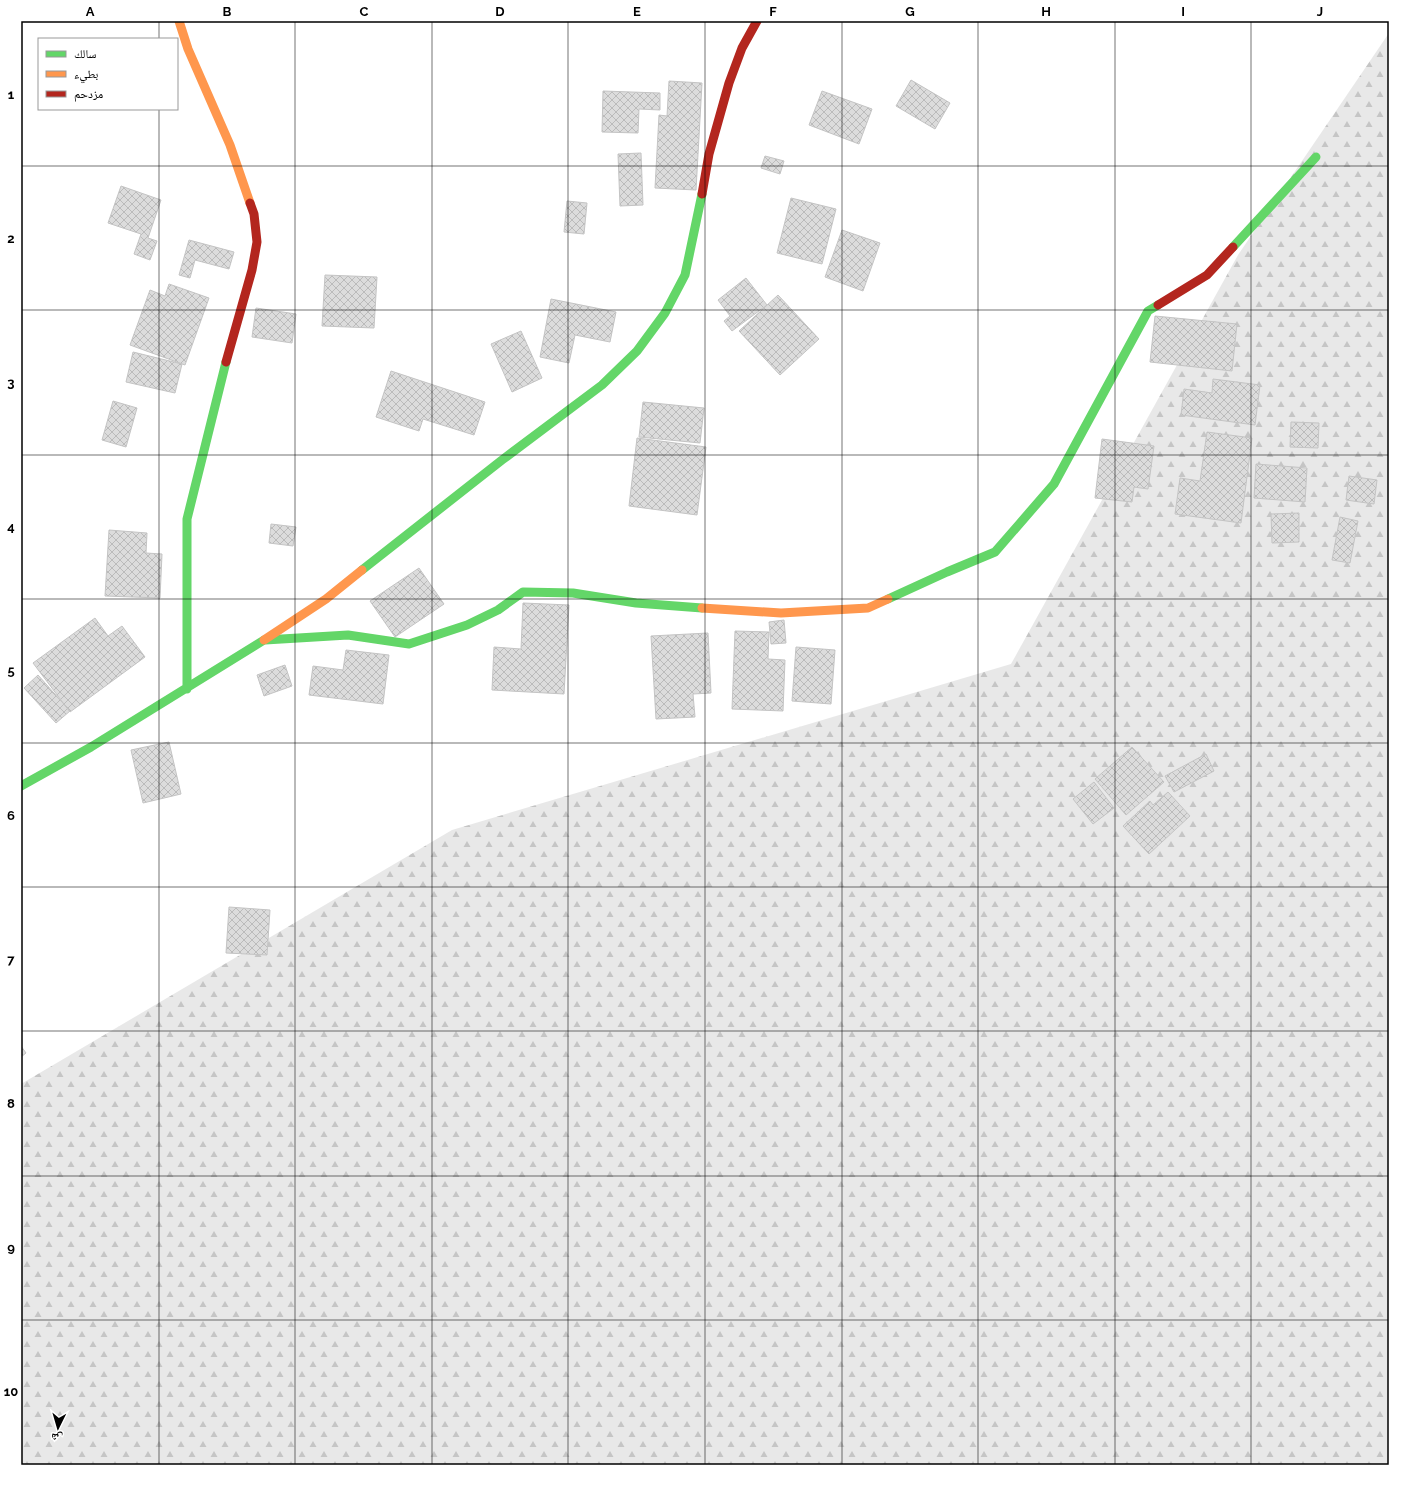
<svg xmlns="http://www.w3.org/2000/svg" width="1410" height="1486" font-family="Raleway,'Noto Naskh Arabic',sans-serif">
	<defs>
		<pattern id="forest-firs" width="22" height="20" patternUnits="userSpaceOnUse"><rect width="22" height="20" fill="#e8e8e8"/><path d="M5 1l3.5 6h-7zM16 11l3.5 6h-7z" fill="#c5c5c5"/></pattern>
		<pattern id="building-cross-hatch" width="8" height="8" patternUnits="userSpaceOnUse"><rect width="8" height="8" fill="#dcdcdc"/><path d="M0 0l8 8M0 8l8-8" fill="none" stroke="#bbb"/></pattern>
	</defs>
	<rect width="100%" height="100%" fill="#fff"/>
	<path fill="url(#forest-firs)" d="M1389,33V1465H21V1084L452,830L1011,664L1238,255Z"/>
	<path fill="url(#building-cross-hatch)" stroke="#c4c4c4" d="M911,80L950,103L935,129L896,106Z
		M669,81L702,83L696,190L655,188L659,115L667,116Z
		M603,91L660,93V110L639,109L638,133L602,132Z
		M822,91L872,109L859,144L809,125Z
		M641,153L643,205L620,206L618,154Z
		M765,156L784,161L780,174L761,168Z
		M121,186L161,200L148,238L157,241L150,260L134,254L141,234L108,223Z
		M791,198L836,209L822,264L777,253Z
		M567,201L587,203L584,234L564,232Z
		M842,230L880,243L863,291L825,277Z
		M189,240L234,252L229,269L195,260L190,278L179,275Z
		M325,275L377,277L374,328L322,326Z
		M746,278L767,305L732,331L724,321L730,316L718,300Z
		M169,284L209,298L185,365L130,345L150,290L165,296Z
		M778,295L819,339L780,375L739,331Z
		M551,299L616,312L610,342L575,335L569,363L540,357Z
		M256,308L296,314L292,343L252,337Z
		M1155,316L1237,324L1232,371L1150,362Z
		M521,331L542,378L512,392L491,344Z
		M133,352L182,364L175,393L126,382Z
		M391,371L485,402L474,435L423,419L419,431L376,417Z
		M1213,379L1260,385L1255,425L1181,415L1184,389L1212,393Z
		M113,401L137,408L126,447L102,440Z
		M643,402L704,408L700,443L639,437Z
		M1291,422L1319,423L1318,448L1290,447Z
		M1207,432L1252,438L1241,523L1175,514L1180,478L1200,481Z
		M637,438L706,447L697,515L629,506Z
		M1102,439L1154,446L1148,489L1134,487L1132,502L1095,498Z
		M1256,464L1307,468L1305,502L1254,498Z
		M1349,476L1377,480L1374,504L1346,500Z
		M1299,513V542L1272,543L1271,514Z
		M1340,517L1358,521L1350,563L1332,560Z
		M271,524L296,527L293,546L269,543Z
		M109,530L147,533L146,553L162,554L160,598L105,596Z
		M419,568L444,604L395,637L370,601Z
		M523,603L569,605L564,694L492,690L494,647L521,649Z
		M95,618L108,636L122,626L145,657L70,712L33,663Z
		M784,620L786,643L771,644L769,622Z
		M735,631L769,632L768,659L785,660L783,711L732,709Z
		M708,633L711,693L693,694L695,717L656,719L651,636Z
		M796,647L835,650L831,704L792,701Z
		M346,650L389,655L383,704L309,695L313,666L343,670Z
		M285,665L292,686L264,696L257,675Z
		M38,675L70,711L56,723L24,688Z
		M169,742L181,794L143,803L131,750Z
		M1132,747L1164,782L1126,815L1095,779Z
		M1206,754L1214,771L1174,792L1165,776Z
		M1094,782L1114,808L1093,824L1073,799Z
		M1168,792L1190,816L1149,854L1123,826L1150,801L1153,805Z
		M229,907L270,910L267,955L226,953Z
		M21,1046L26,1053L21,1057Z"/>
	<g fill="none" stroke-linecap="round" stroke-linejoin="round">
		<path stroke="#63d668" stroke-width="9" d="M1233,247L1316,157
			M362,570L502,460L602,385L637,351L665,313L685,275L702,194
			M888,599L947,572L995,552L1054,484L1148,311L1158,305
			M265,640L348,635L409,644L467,625L498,610L523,592L573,593L636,603L702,608
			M187,689V519L226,362
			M21,786L91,747L264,640"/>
		<path stroke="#ff974d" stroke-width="9" d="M179,21L188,49L230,145L250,203
			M702,608L781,613L868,608L888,599
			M264,640L326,599L362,570"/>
		<path stroke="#b3261e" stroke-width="9" d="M702,194L709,154L729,83L742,48L757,21
			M1158,305L1207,275L1233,247
			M226,362L252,270L257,242L254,214L250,203"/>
	</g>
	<path fill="none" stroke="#000" stroke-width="1" stroke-opacity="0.55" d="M159,21V39M295,21V1465M432,21V1465M568,21V1465M705,21V1465M842,21V1465M978,21V1465M1115,21V1465M1251,21V1465M159,109V1465M21,166H1389M21,310H1389M21,455H1389M21,599H1389M21,743H1389M21,887H1389M21,1031H1389M21,1176H1389M21,1320H1389"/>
	<rect width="1410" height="1486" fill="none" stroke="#ffffff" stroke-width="44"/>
	<rect x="38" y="38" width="140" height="72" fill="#ffffff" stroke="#999999"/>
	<rect x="46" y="51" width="20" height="6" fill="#63d668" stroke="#999999"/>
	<text x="74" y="58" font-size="12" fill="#000000">سالك</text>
	<rect x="46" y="71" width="20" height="6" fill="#ff974d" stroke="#999999"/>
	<text x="74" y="78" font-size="12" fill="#000000">بطيء</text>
	<rect x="46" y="91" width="20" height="6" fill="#b3261e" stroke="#999999"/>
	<text x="74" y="98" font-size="12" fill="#000000">مزدحم</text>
	<g transform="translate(58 1428) rotate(185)" stroke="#ffffff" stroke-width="3" paint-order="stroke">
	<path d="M0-3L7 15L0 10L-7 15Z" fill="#000000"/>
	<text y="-6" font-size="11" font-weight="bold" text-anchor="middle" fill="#000000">ش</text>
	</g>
	<rect x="22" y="22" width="1366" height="1442" fill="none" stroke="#000" stroke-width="1.5"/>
	<g font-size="13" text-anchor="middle" font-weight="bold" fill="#000">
		<text x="90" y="16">A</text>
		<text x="227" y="16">B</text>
		<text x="364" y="16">C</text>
		<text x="500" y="16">D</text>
		<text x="637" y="16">E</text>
		<text x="773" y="16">F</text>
		<text x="910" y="16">G</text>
		<text x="1046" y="16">H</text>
		<text x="1183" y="16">I</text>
		<text x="1320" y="16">J</text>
		<text x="11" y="99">1</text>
		<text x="11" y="243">2</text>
		<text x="11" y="387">3</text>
		<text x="11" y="531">4</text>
		<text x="11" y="675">5</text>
		<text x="11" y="820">6</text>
		<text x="11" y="964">7</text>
		<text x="11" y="1108">8</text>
		<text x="11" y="1252">9</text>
		<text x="11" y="1396">10</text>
	</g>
</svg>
